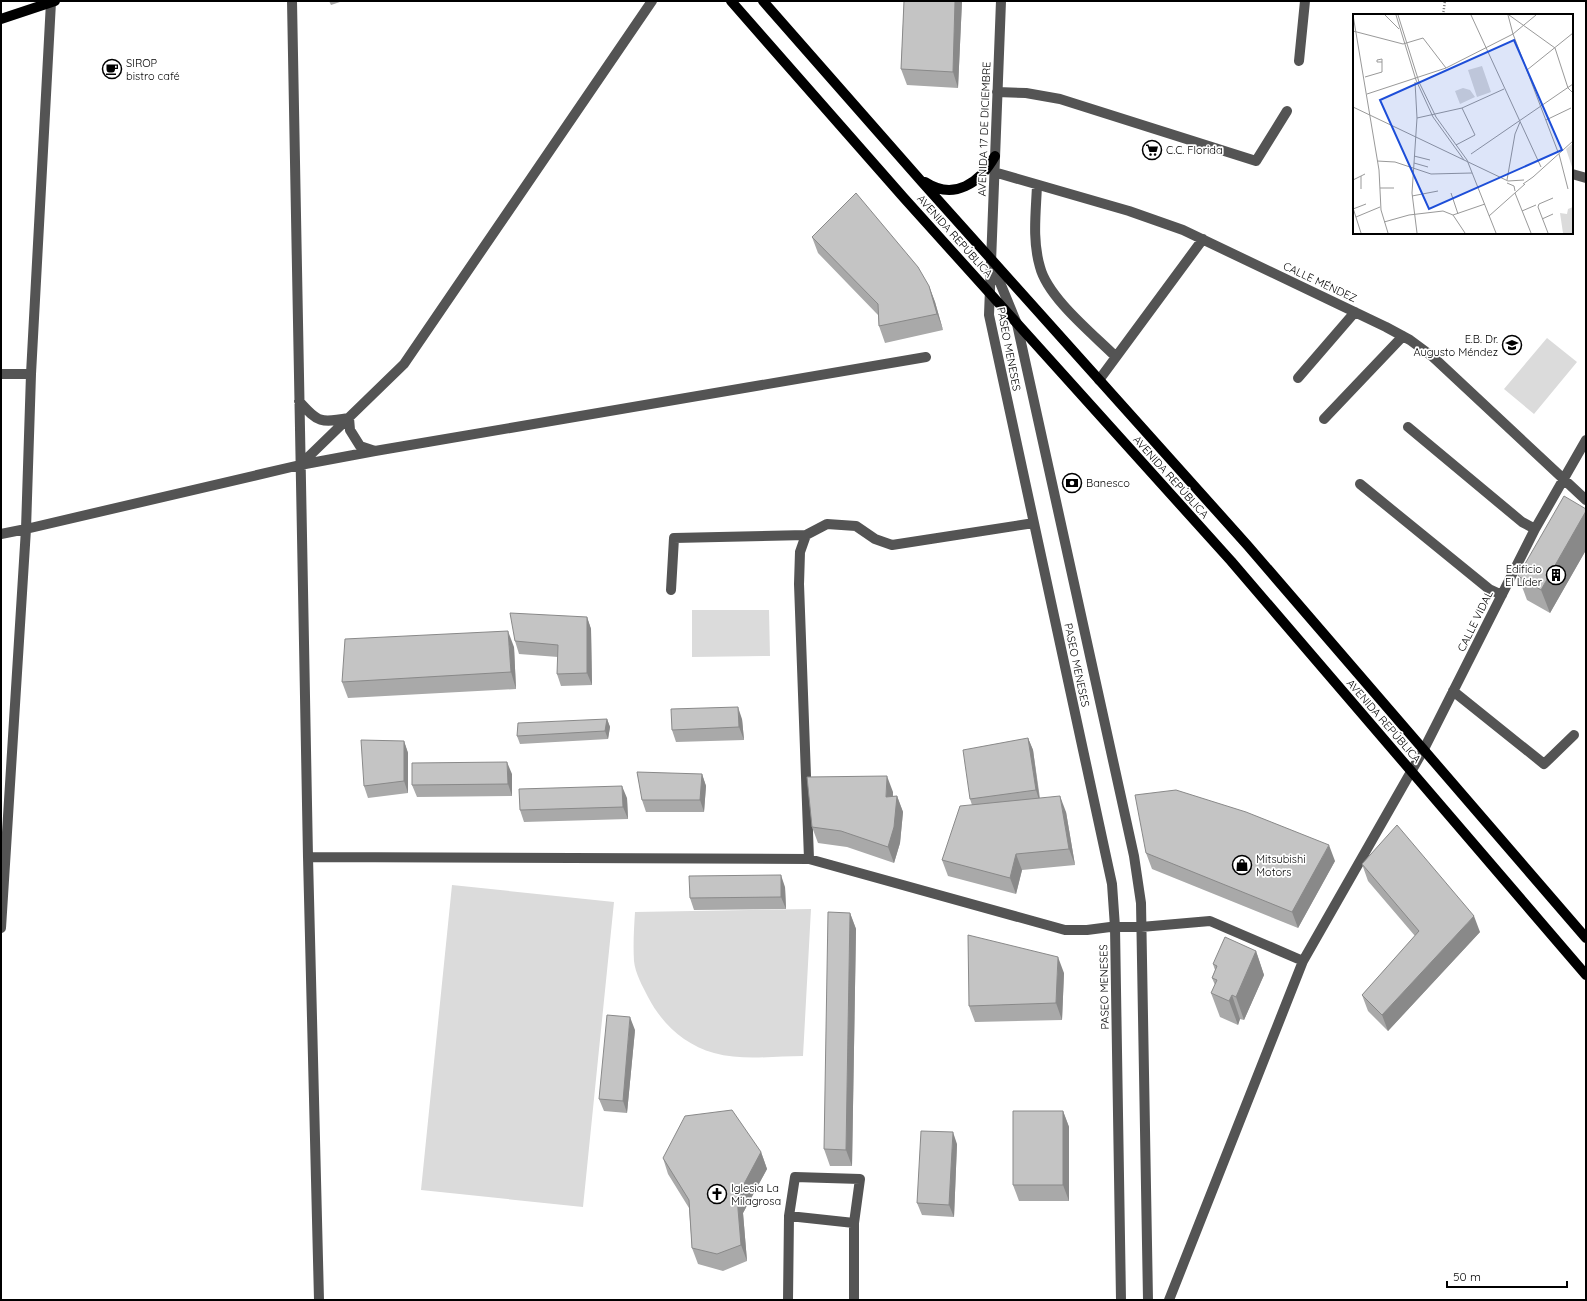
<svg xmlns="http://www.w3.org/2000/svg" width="1587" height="1301" font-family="Quicksand,sans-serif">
	<rect width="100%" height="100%" fill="#fff"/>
	<path fill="#dbdbdb" d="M1547,338L1577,362L1534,414L1504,389Z
		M692,610H769L770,656L692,657Z
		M452,885L614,902L583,1207L421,1190Z
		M811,909L803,1056C774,1056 742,1061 714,1053C685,1045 662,1024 648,997C643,987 635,973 634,961C633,945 634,928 635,912Z"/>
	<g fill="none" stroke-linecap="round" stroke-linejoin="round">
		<path stroke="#767676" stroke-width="2.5" stroke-dasharray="1 2" stroke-linecap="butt" d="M1443,15L1445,1"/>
		<path stroke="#545454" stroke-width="10" d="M292,1L308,857L319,1300
			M1001,1L989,315L1112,884L1115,927L1121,1300
			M1299,61L1305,1
			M997,92L1026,93L1060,99L1256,161L1287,111
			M994,172L1129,211L1183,230L1386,327L1410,340L1433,357L1586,500
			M1572,174L1586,178
			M1037,185C1036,212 1032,240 1040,267C1048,298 1093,334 1116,357
			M992,263L1017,324L1134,856L1141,903L1148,1300
			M1,374H31
			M1298,378L1355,312
			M1099,380L1203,239
			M299,401C318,423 321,423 349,418L350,430L360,446L375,451
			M1324,419L1403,336
			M1408,427L1522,522L1535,529
			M300,465L404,364L652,1
			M1360,484L1489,589L1502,595
			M1,534L26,529L300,465L375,451L926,357
			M671,590L674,538L806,535
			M1453,691L1544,764L1574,735
			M308,857L809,859L1065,930H1087L1110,927H1141L1210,921L1303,961
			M809,859L799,584L800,552L806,535L827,524L856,526L875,539L892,545L1034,523
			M1,928L26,529L31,374L51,2
			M789,1216L854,1223
			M788,1300L789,1216L795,1177L860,1179L854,1223V1300
			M1169,1300L1303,961L1424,749L1535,529L1586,440"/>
		<path stroke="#000" stroke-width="10" d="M731,1L904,198L1231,561L1586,975
			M763,1L922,182L1248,546L1586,938
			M1,19L55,1
			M925,182C954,201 980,183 995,156"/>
	</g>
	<path fill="#a9a9a9" d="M329,1H343L331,5Z
		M904,1H962L958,88L907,85L901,69Z
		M812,237L929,286L935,302L943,330L885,343L879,326L878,315L818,253Z
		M1586,509V550L1550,613L1527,600L1518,576Z
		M587,617L591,629L592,685L561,686L557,674L558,657L519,654L515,641Z
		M514,647L516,689L348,698L342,682Z
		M607,719L610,727L608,739L520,744L517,736Z
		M742,719L744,740L676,742L672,730Z
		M1028,738L1033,750L1040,798L1066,812L1075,865L1022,870L1016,894L948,876L942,860L972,805L970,799Z
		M404,741L408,753V793L368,798L364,786Z
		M512,774V796L417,797L412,785Z
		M702,774L706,786L704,812H646L642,800Z
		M893,792V796H897L903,812L900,843L894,863L847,847L818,843L812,827Z
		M627,798L628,819L524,822L520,810Z
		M1146,853L1335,861L1298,928L1152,869Z
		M1362,864L1480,932L1388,1031L1368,1011L1362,995L1415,936L1368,881Z
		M785,887L786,909L694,910L690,898Z
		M850,913L856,929L852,1166H830L824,1149Z
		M1256,951L1264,975L1244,1020L1240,1019L1238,1025L1220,1017L1211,993L1215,985L1212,978L1215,970L1213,964Z
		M1064,973L1062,1020L975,1022L969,1006Z
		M635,1030L627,1113L604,1111L599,1099Z
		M1063,1111L1069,1127V1201H1019L1013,1185Z
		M957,1144L954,1217L922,1215L917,1203Z
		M761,1152L767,1169L743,1213L747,1261L723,1271L698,1264L692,1248L689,1208L668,1174L663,1158Z"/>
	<path fill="#898989" d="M955,1H962L958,88L953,72Z
		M929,286L935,302L943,330L937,314Z
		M1586,511V550L1550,613L1541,590Z
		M587,617L591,629L592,685L587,673Z
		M508,631L514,647L516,689L511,672Z
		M738,707L742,719L744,740L739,727Z
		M607,719L610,727L608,739L605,731Z
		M1028,738L1033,750L1040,803L1036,790Z
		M404,741L408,753V793L404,781Z
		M507,762L512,774V796L508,784Z
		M702,774L706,786L704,812L700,800Z
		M887,776L893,792L892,813L886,797Z
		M622,786L627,798L628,819L623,807Z
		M897,796L903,812L900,843L894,863L888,847Z
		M1060,796L1066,812L1075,865L1069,849Z
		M1329,845L1335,861L1298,928L1292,912Z
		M1016,854L1022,870L1016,894L1010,878Z
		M781,875L785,887L786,909L781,897Z
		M850,913L856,929L852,1166L846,1150Z
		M1474,916L1480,932L1388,1031L1382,1015Z
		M1256,951L1264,975L1244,1020L1236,997Z
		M1058,957L1064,973L1062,1020L1056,1003Z
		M1232,995L1240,1019L1238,1025L1229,1001Z
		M630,1017L635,1030L627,1113L623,1101Z
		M1063,1111L1069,1127V1201L1063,1185Z
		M953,1132L957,1144L954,1217L949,1205Z
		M761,1152L767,1169L743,1213L747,1261L741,1245L737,1197Z"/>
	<path fill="#c4c4c4" stroke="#898989" d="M904,1H955L953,72L901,69Z
		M856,193L918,267L929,286L937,314L879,326L878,304L812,237Z
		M1564,496L1586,509V511L1541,590L1518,576Z
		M510,613L587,617V673L557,674L558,645L515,641Z
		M508,631L511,672L342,682L345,639Z
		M738,707L739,727L672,730L671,709Z
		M607,719L605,731L517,736L518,723Z
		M1028,738L1036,790L970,799L963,750Z
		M361,740L404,741V781L364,786Z
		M507,762L508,784L412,785V763Z
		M637,772L702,774L700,800H642Z
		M887,776L886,797L897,796L894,827L888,847L841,831L812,827L807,777Z
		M622,786L623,807L520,810L519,789Z
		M1176,790L1246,812L1329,845L1292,912L1146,853L1135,795Z
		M1060,796L1069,849L1016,854L1010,878L942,860L960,806Z
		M1397,825L1474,916L1382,1015L1362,995L1419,931L1362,864Z
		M781,875V897L690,898L689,876Z
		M828,912L850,913L846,1150L824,1149Z
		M968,935L1058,957L1056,1003L969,1006Z
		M1225,937L1256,951L1236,997L1232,995L1229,1001L1211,993L1217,980L1212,978L1217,966L1213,964Z
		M607,1015L630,1017L623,1101L599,1099Z
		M732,1110L761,1152L737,1197L741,1245L717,1254L692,1248L689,1200L663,1158L685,1116Z
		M1013,1111H1063V1185H1013Z
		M921,1131L953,1132L949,1205L917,1203Z"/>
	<defs>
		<g id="cafe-ring" transform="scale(1)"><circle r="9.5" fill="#fff" stroke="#000" stroke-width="1.5"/><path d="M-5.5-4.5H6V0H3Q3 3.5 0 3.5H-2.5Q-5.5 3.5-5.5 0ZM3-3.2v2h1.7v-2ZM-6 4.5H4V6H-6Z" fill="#000"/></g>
		<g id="supermarket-ring" transform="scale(1)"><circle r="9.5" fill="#fff" stroke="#000" stroke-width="1.5"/><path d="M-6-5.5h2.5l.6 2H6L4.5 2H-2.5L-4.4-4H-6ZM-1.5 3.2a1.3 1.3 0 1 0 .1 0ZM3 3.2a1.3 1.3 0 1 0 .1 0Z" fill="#000"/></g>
		<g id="school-ring" transform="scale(1)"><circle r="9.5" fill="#fff" stroke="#000" stroke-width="1.5"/><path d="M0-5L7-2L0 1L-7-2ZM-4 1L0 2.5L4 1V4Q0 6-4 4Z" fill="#000"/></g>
		<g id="bank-ring" transform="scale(1)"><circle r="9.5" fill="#fff" stroke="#000" stroke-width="1.5"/><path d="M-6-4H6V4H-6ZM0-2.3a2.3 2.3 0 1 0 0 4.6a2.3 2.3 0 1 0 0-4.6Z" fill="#000"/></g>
		<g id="building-ring" transform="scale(1)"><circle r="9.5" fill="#fff" stroke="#000" stroke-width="1.5"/><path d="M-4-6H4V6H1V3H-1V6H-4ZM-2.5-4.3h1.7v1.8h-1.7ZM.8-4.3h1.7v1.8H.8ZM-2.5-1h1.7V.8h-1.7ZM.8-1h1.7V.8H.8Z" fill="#000"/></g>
		<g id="shop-ring" transform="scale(1)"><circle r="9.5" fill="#fff" stroke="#000" stroke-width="1.5"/><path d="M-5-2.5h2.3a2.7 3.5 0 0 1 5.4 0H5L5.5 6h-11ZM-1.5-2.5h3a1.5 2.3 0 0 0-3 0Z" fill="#000"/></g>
		<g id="church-ring" transform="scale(1)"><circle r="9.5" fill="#fff" stroke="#000" stroke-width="1.5"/><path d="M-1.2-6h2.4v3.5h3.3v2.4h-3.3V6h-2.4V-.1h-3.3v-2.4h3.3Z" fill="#000"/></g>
	</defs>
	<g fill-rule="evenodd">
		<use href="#cafe-ring" x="112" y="69"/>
		<use href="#supermarket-ring" x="1152" y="150"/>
		<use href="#school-ring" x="1512" y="345"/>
		<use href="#bank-ring" x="1072" y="483"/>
		<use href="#building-ring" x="1556" y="575"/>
		<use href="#shop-ring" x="1242" y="865"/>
		<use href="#church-ring" x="717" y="1194"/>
	</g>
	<g text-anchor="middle" stroke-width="3.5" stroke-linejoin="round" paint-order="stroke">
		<g font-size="11" fill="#000" stroke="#fff" text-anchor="start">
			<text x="126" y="67">SIROP<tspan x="126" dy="13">bistro café</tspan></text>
			<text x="1166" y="154">C.C. Florida</text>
			<text x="1498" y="343" text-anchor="end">E.B. Dr.<tspan x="1498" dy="13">Augusto Méndez</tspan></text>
			<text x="1086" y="487">Banesco</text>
			<text x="1542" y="573" text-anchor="end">Edificio<tspan x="1542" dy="13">El Líder</tspan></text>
			<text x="1256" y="863">Mitsubishi<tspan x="1256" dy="13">Motors</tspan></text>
			<text x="731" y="1192">Iglesia La<tspan x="731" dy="13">Milagrosa</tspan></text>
		</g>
		<g font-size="11" fill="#000" stroke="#fff">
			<text transform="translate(984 129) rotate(-88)" y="4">AVENIDA 17 DE DICIEMBRE</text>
			<text transform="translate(955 236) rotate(48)" y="4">AVENIDA REPÚBLICA</text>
			<text transform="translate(1320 282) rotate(25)" y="4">CALLE MÉNDEZ</text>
			<text transform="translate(1009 349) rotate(79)" y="4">PASEO MENESES</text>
			<text transform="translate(1171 477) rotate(48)" y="4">AVENIDA REPÚBLICA</text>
			<text transform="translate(1475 621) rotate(-64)" y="4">CALLE VIDAL</text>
			<text transform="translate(1077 665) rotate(78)" y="4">PASEO MENESES</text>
			<text transform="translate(1384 721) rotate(49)" y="4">AVENIDA REPÚBLICA</text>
			<text transform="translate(1104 987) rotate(-91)" y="4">PASEO MENESES</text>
		</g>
	</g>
	<g transform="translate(1353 14)">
		<rect width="220" height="220" fill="#fff"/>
		<path d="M129,52L138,78L124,83L115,56ZM110,74L117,76L122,83L107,90L102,77ZM220,129V156L213,135ZM220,193V219H210L207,199L214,200L215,195Z" fill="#dbdbdb"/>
		<path fill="none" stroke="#999" stroke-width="1" d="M0,1L26,156L28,196L35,219M32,1L46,15M43,1L63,66L80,103L111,146M45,1L66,68L83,103L114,146L143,219M118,1L188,153M155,1L160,20L205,138M156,1L202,34L215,74L220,79M0,17L50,30L70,24L93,54M29,45V48H24V46ZM174,56L220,19M12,63L29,58V48M62,68L64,104L59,179L64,219M14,80L93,54L160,20L183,1M0,93L155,167L171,166M64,104L109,94L151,75M193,106L218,94M103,131L122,121L109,94M118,140L220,70M206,140L215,175M61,142L77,146M24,147L42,148L78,160L119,159M61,149L75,153M0,166L12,160M154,166L162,120L167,108M154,169L161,172L162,177M170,170L180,163L220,127M27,174H41M8,175V162M98,179L105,200M162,179L178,219M59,182L85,177M0,194L8,219M0,195L13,190M169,197L183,191M100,201L132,190M136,202L172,170M3,203L27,193M189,205L200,200M31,208L56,201L90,197L100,201L112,219M195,219L185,193L186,190L200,184"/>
		<path fill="#1d4ed8" fill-opacity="0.15" stroke="#1d4ed8" stroke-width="2" d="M161,26L209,136L76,195L27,86Z"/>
		<rect width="220" height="220" fill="none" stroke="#000" stroke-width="2"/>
	</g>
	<rect width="1587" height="1301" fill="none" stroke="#000000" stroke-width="4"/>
	<path d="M1447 1281v6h120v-6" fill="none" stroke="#000000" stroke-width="2"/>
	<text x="1453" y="1281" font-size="12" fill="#000000" stroke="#ffffff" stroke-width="3" paint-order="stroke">50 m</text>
</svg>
